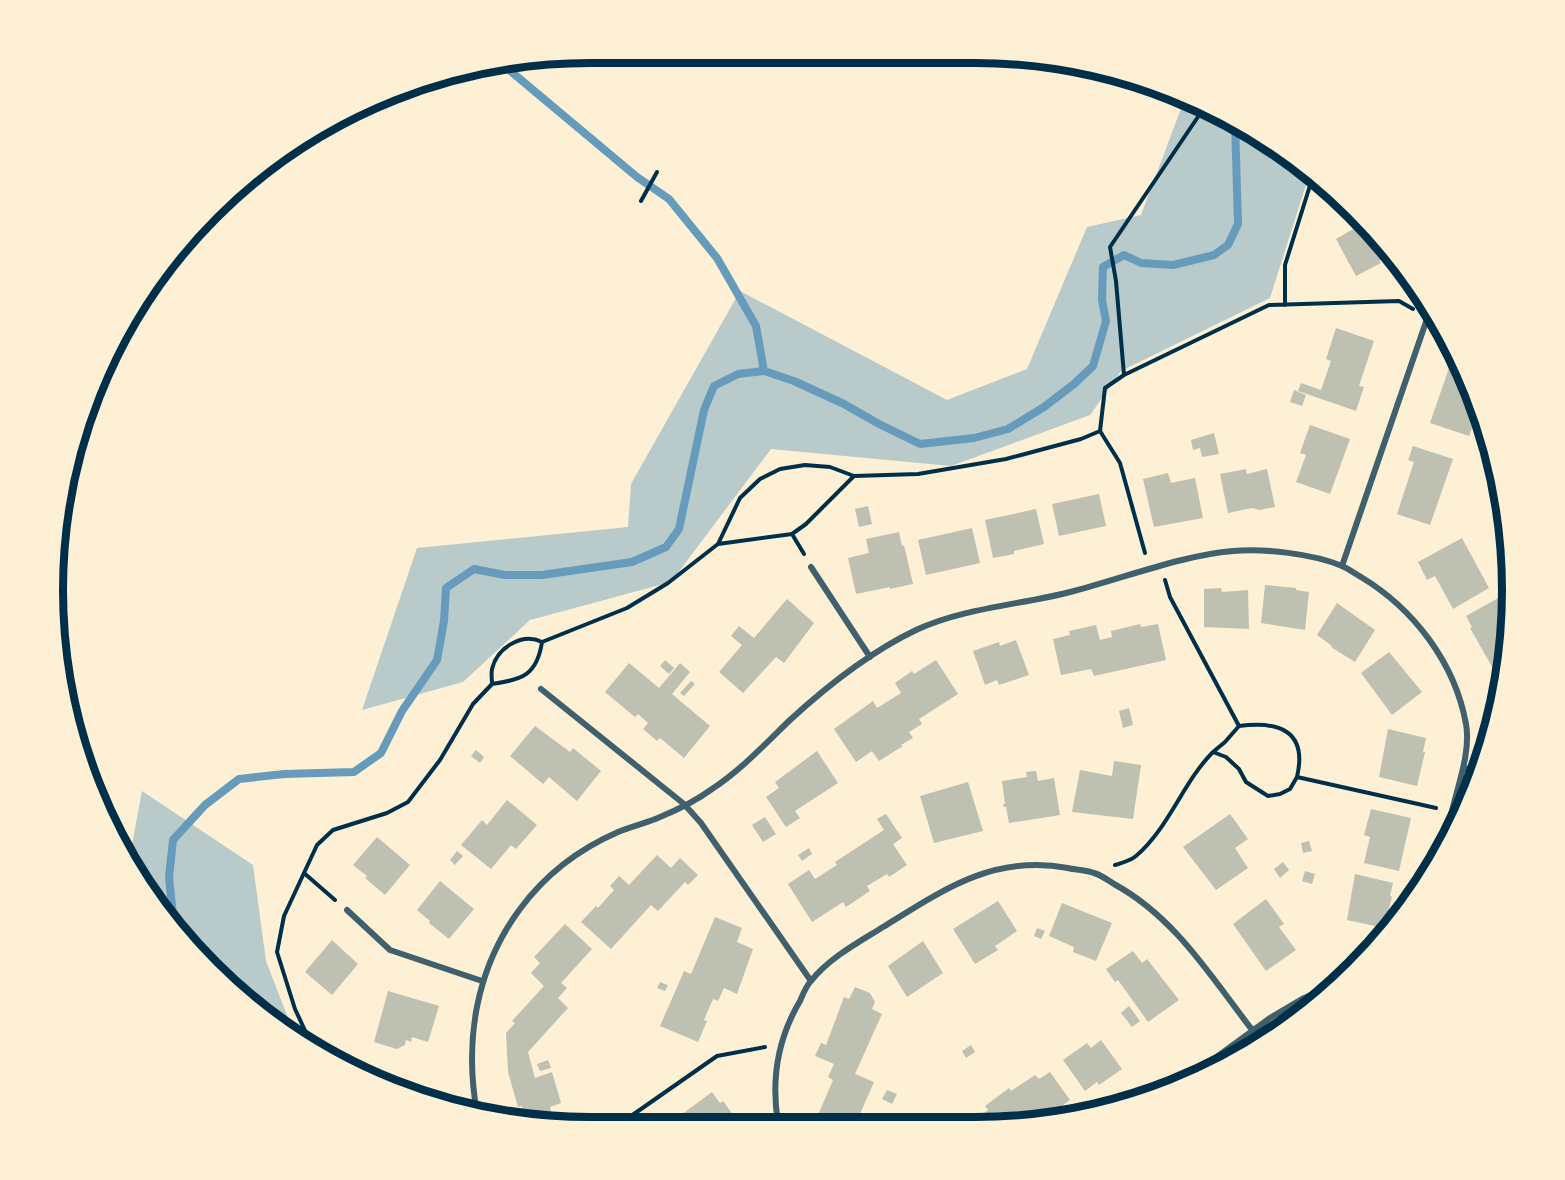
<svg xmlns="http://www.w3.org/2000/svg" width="1565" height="1180" font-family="'Space Grotesk',sans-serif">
	<rect width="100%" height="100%" fill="#fdf0d5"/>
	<path fill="#b9caca" d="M1185,98L1212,108L1302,163L1310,172L1270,298L1121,371L1090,415L951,466L771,449L671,582L530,620L463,682L362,710L417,548L628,527L631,484L740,291L947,400L1027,369L1087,227L1141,215Z
		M142,791L253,865L266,961L295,1036L210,970L143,889L129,861Z"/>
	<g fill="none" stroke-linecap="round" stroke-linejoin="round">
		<path stroke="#669bbc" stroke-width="8" d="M502,64L637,177L669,199L717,258L756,326L764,371
			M219,977L198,956L173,916L169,877L173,840L205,805L239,779L284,774L354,772L381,753L402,711L437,660L444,621L446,588L474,569L505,575H542L632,562L666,547L679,529L704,410L714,386L738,374L764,371L794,381L844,404L879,424L920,444L974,438L1008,429L1044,407L1074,384L1093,366L1106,321L1102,300L1103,267L1124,255L1141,263L1173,265L1214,255L1228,245L1238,224L1235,122"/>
	</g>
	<path fill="#bec0b2" d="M1360,225L1389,256L1379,261L1381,263L1356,276L1336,239Z
		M1336,328L1374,341L1359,386L1364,387L1356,411L1298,391L1301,383L1321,390L1331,361L1326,359Z
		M1449,368L1466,374L1476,400L1474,406L1479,408L1469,436L1430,423Z
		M1294,390L1306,395L1302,406L1290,402Z
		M1310,425L1350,439L1330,494L1296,482L1306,455L1300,453Z
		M1214,433L1219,454L1202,457L1200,448L1193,450L1191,440Z
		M1413,446L1453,459L1430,525L1397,514L1414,462L1408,460Z
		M1246,469L1247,474L1267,469L1275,507L1259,510L1252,508L1228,513L1220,474Z
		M1168,473L1171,483L1195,478L1203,518L1154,527L1143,479Z
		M1099,494L1106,526L1059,536L1052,504Z
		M868,506L872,524L859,527L855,509Z
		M1036,509L1044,544L1014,551V554L993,558L985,520Z
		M972,528L980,563L926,575L918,540Z
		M899,532L902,546L904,545L913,584L890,589V587L856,594L848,558L869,553L866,539Z
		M1462,538L1489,588L1453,609L1435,576L1427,580L1418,562Z
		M1265,585L1296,588V590L1309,592L1305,630L1261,623Z
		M1221,588L1222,592L1248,590L1249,629L1204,627V589Z
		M1509,592L1512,598L1511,607L1503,611L1509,622L1504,676L1499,679L1470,628L1472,627L1466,616Z
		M787,599L814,623L784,663L776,657L743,693L719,672L742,645L731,636L739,626L754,638Z
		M1337,603L1375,630L1355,662L1331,647L1332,646L1317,635Z
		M1140,624L1141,627L1158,624L1166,660L1094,676L1091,669L1061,675L1053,639L1070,635L1069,631L1096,625L1100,640L1112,637L1111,631Z
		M1016,640L1029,675L999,685L997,680L985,685L973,651L999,642L1000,646Z
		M1389,652L1422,692L1392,715L1361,673Z
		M665,660L674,668L669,674L660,666Z
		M936,660L958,694L919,719L922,724L909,732L913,738L901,745L903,746L879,761L872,751L856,762L834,729L873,701L877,708L901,693L895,683L912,671L914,674Z
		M629,663L659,688L680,663L690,672L672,694L710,726L684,758L660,738L657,741L643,729L648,723L638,714L635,717L605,692Z
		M691,681L695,684L684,696L680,693Z
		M1129,708L1133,725L1123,728L1119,711Z
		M535,726L570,752L573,748L601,771L577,801L549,777L543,784L510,756Z
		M1388,729L1426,738L1423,752H1425L1417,786L1379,777Z
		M476,750L484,757L480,763L471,756Z
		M817,751L838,783L795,811L800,818L786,827L766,797L779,788L775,782Z
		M1114,761L1141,765L1133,819L1072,812L1080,770L1112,776Z
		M1036,771L1038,781L1054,778L1060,815L1009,823L1006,807H1004L1003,804H1005L1002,781L1027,777L1026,772Z
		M968,782L983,831L934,843L920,796Z
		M507,800L537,825L516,849L511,845L491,869L461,845L482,820L487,825Z
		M1371,809L1411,818L1399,871L1364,863L1370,837L1364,835Z
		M886,814L902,838L893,844L907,865L889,877L887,874L867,886L870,891L846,907L843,902L812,922L788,884L809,870L815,879L837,865L835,862L884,830L877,819Z
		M1230,814L1248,839L1235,848L1248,868L1216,890L1183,847Z
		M765,817L776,834L763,842L752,825Z
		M377,837L410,865L385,895L365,878L367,876L353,865Z
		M1309,841L1312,851L1303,853L1301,843Z
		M809,848L812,854L802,861L798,855Z
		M457,851L463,856L455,865L450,860Z
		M657,855L671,868L680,858L698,875L688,885L685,882L658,911L651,905L611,949L581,922L596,906L598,908L614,890L610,886L619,876L629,885Z
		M1283,862L1289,870L1280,878L1274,869Z
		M1305,871L1315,874L1312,884L1302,881Z
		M1355,874L1393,883L1390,896L1392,897L1384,928L1347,920Z
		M440,881L474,909L449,939L429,923L430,921L417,910Z
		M1266,899L1284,924L1279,927L1296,950L1266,971L1233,924Z
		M998,901L1017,931L995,946L998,950L975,964L953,929Z
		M1062,903L1112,923L1096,961L1073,952L1074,947L1049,936Z
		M715,917L742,928L737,942L753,949L737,994L724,988L718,1001L713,999L704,1020L707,1021L698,1042L660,1026L684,971L691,974Z
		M565,924L592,949L561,983L567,988L558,998L568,1008L528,1052L535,1078L552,1072L561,1103L550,1107L554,1123L514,1121L513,1118L524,1114L522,1106L518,1107L508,1072L506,1033L515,1023L512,1021L544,986L531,973L540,963L534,957Z
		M1037,928L1045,931L1041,939L1034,936Z
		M332,940L358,964L332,995L305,972Z
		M923,941L943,973L907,997L888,966Z
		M1133,951L1142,963L1147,959L1179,1000L1148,1022L1118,980L1115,982L1106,969Z
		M660,982L668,985L665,991L657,988Z
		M855,987L870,993L875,1002L872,1009L882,1014L855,1074L874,1082L856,1123H818L815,1122L833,1080L828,1077L834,1064L815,1056L821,1043L826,1045L844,997L849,999Z
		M388,991L439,1006L428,1042L412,1037L411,1042L406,1040L405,1045L397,1049L374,1042Z
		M1129,1006L1140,1021L1132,1027L1121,1013Z
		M1101,1040L1122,1069L1099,1085L1097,1082L1085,1091L1063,1060L1087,1043L1091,1048Z
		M971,1045L975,1052L966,1058L962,1051Z
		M548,1060L551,1068L540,1071L537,1064Z
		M1050,1072L1070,1100L1047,1116L1045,1113L1033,1122L1031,1119L1025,1123H981L978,1118L988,1110L985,1106L1009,1088L1011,1091L1035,1075L1039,1079Z
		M397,1080L434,1094L431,1102L417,1099L394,1088Z
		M887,1090L897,1094L892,1104L882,1099Z
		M712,1092L720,1103L723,1101L739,1123H687L681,1115Z"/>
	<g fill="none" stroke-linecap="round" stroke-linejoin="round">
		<path stroke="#003049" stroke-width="4" d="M641,201L657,172
			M1285,305V265L1313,176
			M1124,375L1116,281L1110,247L1206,105
			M1100,431L1120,463L1145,553
			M792,534L804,554
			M718,544L792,534L806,524L854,476
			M1165,580L1170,597L1239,726L1225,742L1213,752
			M492,684C522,680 537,675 542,642
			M1239,726C1278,721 1308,730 1297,777L1436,808
			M1115,865C1121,863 1130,861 1136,856C1169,828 1183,782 1213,752L1226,757L1239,769L1246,782L1268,796L1280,794L1290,789L1297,777
			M304,873L335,900
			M314,1050L295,1009L277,952L284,916L317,845L333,830L387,813L408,802L440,760L473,704L492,684C492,679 491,674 492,669C497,648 522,632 542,642L627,608L668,583L718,544L740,498L760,479L780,469L805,465L830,467L854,476L918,474L1006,459L1081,439L1100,431L1105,388L1124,375L1269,305L1399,301L1413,309
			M621,1123L717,1056L765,1047"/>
		<path stroke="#3f606c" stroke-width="6" d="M1342,566L1428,316L1434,314
			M811,567L870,657
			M541,689L684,804L701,823L811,981
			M1464,768L1479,772
			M347,910L390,950L482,981
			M1174,1088L1270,1018L1302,999L1340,982
			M477,1113C464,1041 476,968 520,909C545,875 579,849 618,832C632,826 647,823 660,817C677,810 697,800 712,789C741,770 765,744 790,720C827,686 870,652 916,630C966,607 1022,605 1074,591C1124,578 1183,555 1233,551C1263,548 1314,554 1342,566C1349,569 1355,574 1361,577C1414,609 1455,663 1466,724C1471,751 1458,785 1452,811C1449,823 1447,835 1444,847
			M778,1123C771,1080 778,1038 800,1001C803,994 806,986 811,981C829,958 859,942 883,927C943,890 993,854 1068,868C1076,870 1086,870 1094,873C1101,875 1108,880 1114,884C1175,917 1211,977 1253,1031"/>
	</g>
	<path d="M0 0H1565V1180H0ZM590 63H975A527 527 0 0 1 1502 590V590A527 527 0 0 1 975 1117H590A527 527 0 0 1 63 590V590A527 527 0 0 1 590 63Z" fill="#fdf0d5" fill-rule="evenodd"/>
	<path fill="none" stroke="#003049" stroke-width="8" d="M590 63H975A527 527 0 0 1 1502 590V590A527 527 0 0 1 975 1117H590A527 527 0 0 1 63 590V590A527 527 0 0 1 590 63Z"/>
</svg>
